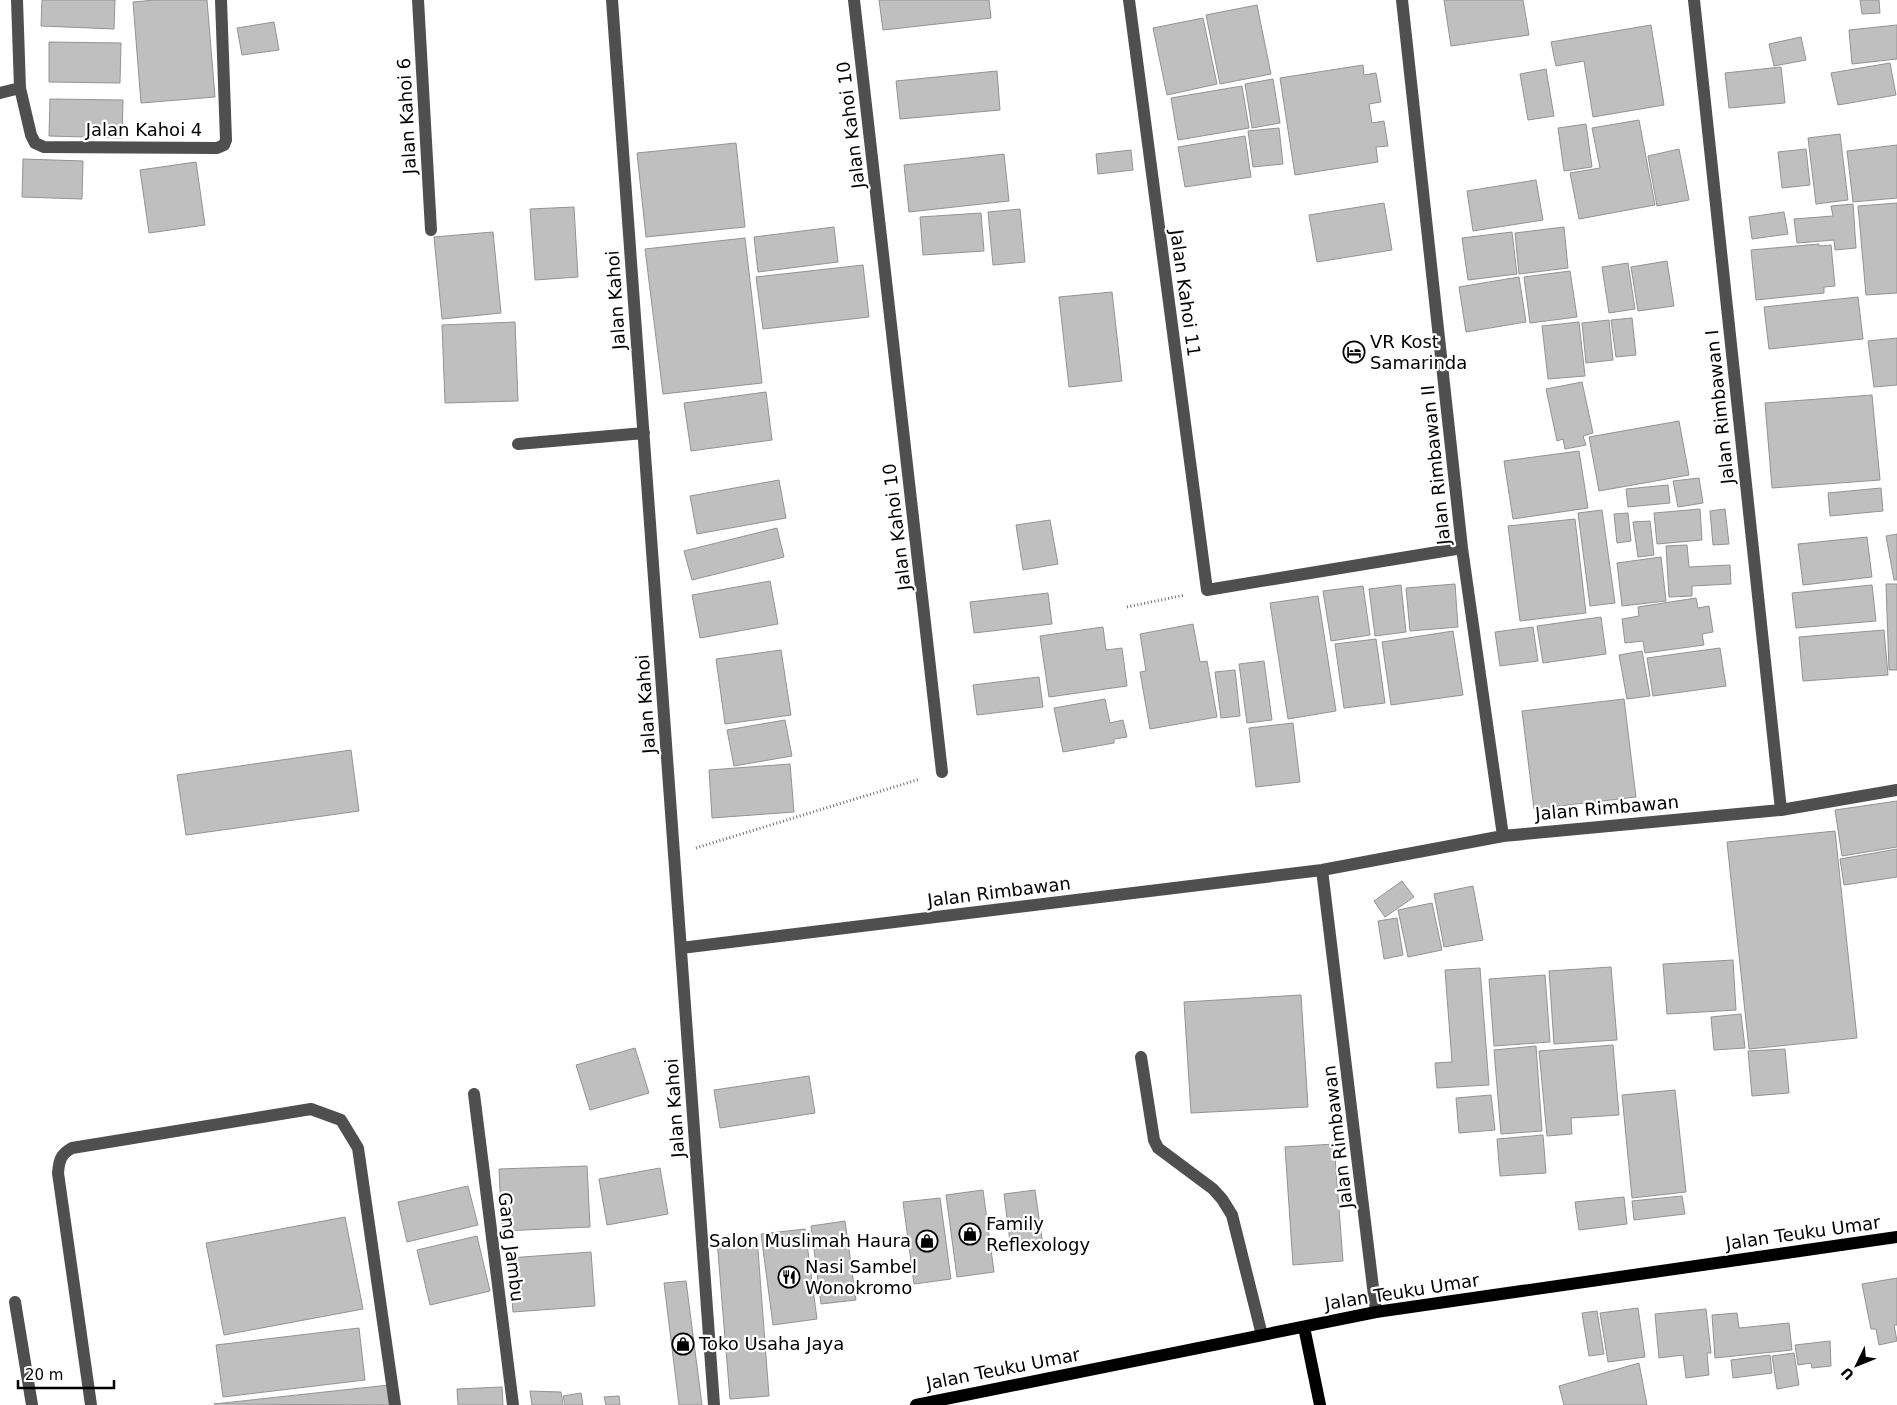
<svg xmlns="http://www.w3.org/2000/svg" width="1897" height="1405" font-family="'DejaVu Sans',sans-serif">
	<rect width="100%" height="100%" fill="#fff"/>
	<path fill="#bfbfbf" stroke="#939393" d="M42,0H115L114,29L41,26Z
		M155,0H207L215,97L141,103L133,2Z
		M879,0H989L991,18L883,30Z
		M1444,0H1523L1529,35L1451,46Z
		M1860,0H1879L1880,13L1862,14Z
		M1257,5L1271,74L1220,84L1206,15Z
		M1203,18L1217,84L1167,95L1153,28Z
		M274,22L279,50L242,55L237,28Z
		M1651,25L1664,105L1593,117L1584,61L1556,66L1551,42Z
		M1897,25V59L1852,64L1849,30Z
		M1801,37L1806,60L1774,66L1769,44Z
		M49,42L121,43L120,83L49,82Z
		M1890,63L1896,95L1838,105L1831,73Z
		M1363,65L1364,75L1376,73L1381,102L1369,104L1372,123L1384,121L1388,146L1376,147L1378,162L1295,175L1280,78Z
		M1781,67L1785,103L1729,108L1725,73Z
		M1546,69L1554,116L1528,120L1520,74Z
		M997,71L1000,110L900,119L896,81Z
		M1273,79L1280,123L1252,128L1245,84Z
		M1242,86L1249,128L1178,140L1171,98Z
		M50,99L123,100L122,138L49,136Z
		M1639,120L1655,205L1579,219L1570,173L1600,168L1592,128Z
		M1586,124L1592,167L1564,171L1558,128Z
		M1279,128L1283,164L1253,167L1248,131Z
		M1840,134L1848,200L1816,204L1808,138Z
		M1245,136L1251,177L1185,187L1178,147Z
		M736,143L745,227L646,237L637,153Z
		M1897,145V198L1853,202L1847,151Z
		M1679,149L1689,200L1657,206L1648,156Z
		M1806,149L1810,185L1782,188L1778,152Z
		M1131,150L1133,170L1098,174L1096,154Z
		M1004,154L1009,201L909,212L904,165Z
		M23,159L83,161L82,199L22,197Z
		M196,162L205,225L149,233L140,170Z
		M1536,180L1543,220L1473,231L1467,191Z
		M1384,203L1392,250L1317,262L1309,215Z
		M1897,203V293L1866,295L1858,206Z
		M1853,204L1856,248L1835,250L1834,240L1797,243L1794,219L1833,216L1831,206Z
		M574,207L578,277L535,280L530,209Z
		M1020,209L1025,262L993,265L988,212Z
		M1784,212L1788,234L1752,239L1749,217Z
		M981,213L984,251L923,255L920,217Z
		M834,227L838,262L758,272L754,237Z
		M1564,227L1568,268L1519,274L1515,233Z
		M493,232L501,313L442,319L434,237Z
		M1512,232L1517,274L1468,280L1462,238Z
		M745,238L762,383L663,394L645,249Z
		M1819,244V246L1831,245L1835,286L1824,287V293L1756,300L1751,250Z
		M1667,261L1674,306L1638,311L1631,267Z
		M1628,263L1635,309L1609,313L1602,267Z
		M863,265L869,317L763,329L756,277Z
		M1570,271L1577,317L1530,323L1524,277Z
		M1519,277L1526,322L1466,332L1459,287Z
		M1112,292L1122,381L1069,387L1059,297Z
		M1858,297L1863,339L1769,349L1764,307Z
		M1632,318L1636,355L1616,357L1611,320Z
		M1609,320L1613,360L1586,363L1582,323Z
		M515,322L518,401L445,403L442,325Z
		M1579,322L1585,376L1548,379L1542,326Z
		M1897,338V385L1874,387L1868,341Z
		M1582,382L1593,433L1583,436L1586,445L1565,449L1563,439L1557,441L1546,389Z
		M766,392L772,440L691,451L684,403Z
		M1872,395L1880,480L1772,488L1765,403Z
		M1679,421L1689,475L1599,491L1589,437Z
		M1579,451L1588,508L1513,519L1504,461Z
		M1699,478L1703,503L1678,507L1673,481Z
		M779,480L786,518L697,534L690,496Z
		M1668,485L1670,503L1628,507L1626,489Z
		M1881,488L1883,511L1830,516L1828,493Z
		M1700,509L1702,540L1657,544L1654,513Z
		M1725,509L1729,544L1713,545L1710,511Z
		M1602,510L1615,603L1590,606L1578,513Z
		M1628,513L1631,541L1617,543L1614,514Z
		M1575,519L1586,613L1520,621L1508,526Z
		M1050,520L1058,564L1023,570L1016,525Z
		M1650,521L1654,555L1638,557L1633,522Z
		M777,528L784,557L692,580L684,551Z
		M1897,534V580H1894L1886,536Z
		M1867,537L1872,577L1803,585L1798,544Z
		M1687,545L1689,567L1730,565L1731,584L1692,586V596L1669,597L1666,546Z
		M1661,557L1666,601L1622,606L1617,563Z
		M770,581L778,624L700,638L692,595Z
		M1455,584L1458,627L1410,631L1406,588Z
		M1886,584H1897V670H1889Z
		M1401,585L1406,632L1375,636L1369,589Z
		M1872,585L1876,621L1796,628L1792,593Z
		M1363,586L1370,635L1331,641L1323,591Z
		M1048,593L1052,624L974,633L970,602Z
		M1318,596L1336,711L1288,719L1270,603Z
		M1696,598L1698,608L1709,606L1713,632L1702,634L1704,645L1645,653L1643,641L1625,643L1622,619L1639,616L1638,607Z
		M1601,617L1606,654L1543,663L1537,626Z
		M1193,624L1200,662L1207,661L1217,717L1150,729L1140,672L1146,671L1140,634Z
		M1103,627L1106,650L1122,648L1127,686L1049,697L1040,636Z
		M1533,627L1538,661L1500,666L1495,632Z
		M1884,630L1888,675L1803,681L1799,637Z
		M1453,631L1463,695L1391,705L1382,642Z
		M1376,639L1385,703L1344,708L1335,644Z
		M1720,648L1726,686L1653,696L1647,658Z
		M781,650L791,715L725,724L716,659Z
		M1642,651L1650,696L1627,699L1619,655Z
		M1264,661L1272,720L1247,723L1239,664Z
		M1235,670L1240,716L1221,718L1215,672Z
		M1039,677L1043,707L977,715L973,685Z
		M1105,699L1110,723L1123,720L1127,737L1114,739V743L1063,752L1054,708Z
		M1624,699L1636,797L1534,809L1522,711Z
		M785,720L792,756L734,766L727,730Z
		M1293,723L1300,782L1256,787L1249,728Z
		M351,750L359,811L186,835L177,775Z
		M790,764L794,812L712,818L709,770Z
		M1897,801V847L1842,856L1835,810Z
		M1835,831L1857,1038L1749,1049L1727,842Z
		M1897,849V877L1844,885L1840,859Z
		M1402,881L1414,897L1385,917L1374,901Z
		M1473,886L1483,940L1444,947L1434,894Z
		M1432,903L1442,950L1408,957L1398,910Z
		M1397,918L1403,955L1384,959L1378,921Z
		M1733,960L1736,1010L1667,1014L1663,964Z
		M1611,967L1617,1040L1554,1044L1549,971Z
		M1480,968L1489,1085L1437,1088L1435,1063L1452,1062L1445,970Z
		M1545,975L1550,1042L1494,1046L1489,979Z
		M1301,995L1308,1107L1191,1113L1184,1002Z
		M1741,1014L1745,1048L1714,1050L1711,1017Z
		M1613,1045L1619,1115L1571,1118L1572,1134L1547,1136L1539,1051Z
		M1536,1046L1542,1131L1501,1134L1494,1050Z
		M635,1048L649,1093L590,1110L576,1065Z
		M1785,1049L1789,1093L1752,1096L1748,1051Z
		M809,1076L815,1113L720,1128L714,1090Z
		M1675,1090L1686,1192L1632,1198L1622,1095Z
		M1491,1095L1495,1130L1459,1133L1456,1098Z
		M1543,1135L1546,1173L1500,1176L1497,1139Z
		M1334,1144L1343,1261L1293,1265L1285,1147Z
		M587,1166L590,1227L502,1231L499,1169Z
		M660,1168L668,1214L607,1225L599,1179Z
		M468,1186L478,1225L407,1242L398,1202Z
		M983,1190L994,1272L957,1277L946,1195Z
		M1035,1190L1043,1246L1011,1250L1004,1194Z
		M1682,1196L1685,1214L1634,1220L1632,1201Z
		M1624,1197L1627,1224L1579,1230L1575,1202Z
		M940,1198L951,1279L914,1284L903,1202Z
		M345,1217L363,1309L224,1335L206,1243Z
		M845,1221L856,1300L821,1304L811,1226Z
		M805,1229L817,1319L773,1325L761,1234Z
		M477,1236L490,1291L430,1305L417,1250Z
		M757,1237L769,1396L730,1399L717,1240Z
		M591,1252L595,1306L513,1312L509,1258Z
		M1897,1278V1325H1894L1897,1341L1879,1345L1876,1329H1871L1862,1284Z
		M686,1281L702,1405H679L664,1283Z
		M1638,1308L1645,1357L1608,1362L1600,1313Z
		M1706,1309L1711,1353H1707L1709,1375L1686,1378L1683,1355L1659,1358L1655,1314Z
		M1597,1311L1604,1354L1589,1356L1582,1313Z
		M1737,1313L1739,1328L1789,1323L1792,1350L1715,1358L1712,1315Z
		M359,1328L365,1380L223,1397L216,1345Z
		M1830,1341L1831,1366L1812,1368L1811,1363L1798,1365L1795,1345Z
		M1794,1353L1799,1385L1777,1389L1772,1356Z
		M1770,1355L1772,1373L1733,1378L1731,1360Z
		M1639,1363L1647,1405H1564L1559,1386Z
		M389,1385L391,1405L214,1404Z
		M502,1387L503,1405H458L457,1389Z
		M530,1391L561,1392L563,1405H532Z
		M581,1393L583,1405H565L563,1396Z
		M619,1396L620,1405H606L604,1397Z"/>
	<g fill="none" stroke-linecap="round" stroke-linejoin="round">
		<path stroke="#717171" stroke-width="3" stroke-dasharray="1 2.5" stroke-linecap="butt" d="M1127,607L1185,595
			M696,848L920,779"/>
		<path stroke="#4f4f4f" stroke-width="12" d="M418,0L431,230
			M612,0L714,1405
			M854,0L942,772
			M1129,0L1207,590L1462,548
			M1402,0L1462,548L1503,836
			M1694,0L1781,810
			M20,88L31,135L35,143L44,147L217,148L224,145L226,140L221,0
			M0,93L20,88L17,0
			M518,444L644,433
			M1322,870L1376,1312
			M681,948L1322,870L1503,836L1781,810L1897,790
			M1141,1057L1154,1140L1158,1148L1213,1189L1222,1199L1232,1215L1262,1335
			M474,1094L513,1405
			M15,1302L32,1405
			M91,1405L58,1173C59,1160 61,1154 72,1148L311,1109L341,1120L358,1148L395,1405"/>
		<path stroke="#000" stroke-width="12" d="M1304,1327L1320,1405
			M916,1405L1376,1312L1897,1237"/>
	</g>
	<defs>
		<g id="hotel-ring" transform="scale(1.125)"><circle r="9.5" fill="#fff" stroke="#000" stroke-width="1.5"/><path d="M-6-4.5h1.5V1H6V5H4.5V3h-9V5H-6ZM-4 0a1.8 1.8 0 1 1 3.6 0ZM.5 0V-2.5h3Q6-2.5 6 0Z" fill="#000"/></g>
		<g id="shop-ring" transform="scale(1.125)"><circle r="9.5" fill="#fff" stroke="#000" stroke-width="1.5"/><path d="M-5-2.5h2.3a2.7 3.5 0 0 1 5.4 0H5L5.5 6h-11ZM-1.5-2.5h3a1.5 2.3 0 0 0-3 0Z" fill="#000"/></g>
		<g id="restaurant-ring" transform="scale(1.125)"><circle r="9.5" fill="#fff" stroke="#000" stroke-width="1.5"/><path d="M-5-6h1v4h1v-4h1v4h1v-4h1v5L-1.5 .5V6h-2V.5L-5-1ZM5-6V6H3V1.5H1.5Q1.5-4 5-6Z" fill="#000"/></g>
	</defs>
	<g fill-rule="evenodd">
		<use href="#hotel-ring" x="1354" y="352"/>
		<use href="#shop-ring" x="970" y="1234"/>
		<use href="#shop-ring" x="927" y="1241"/>
		<use href="#restaurant-ring" x="789" y="1277"/>
		<use href="#shop-ring" x="683" y="1344"/>
	</g>
	<g text-anchor="middle" stroke-width="4.5" stroke-linejoin="round" paint-order="stroke">
		<g font-size="18" fill="#000" stroke="#fff">
			<text transform="translate(407 116) rotate(-93)" y="6">Jalan Kahoi 6</text>
			<text transform="translate(851 125) rotate(-97)" y="6">Jalan Kahoi 10</text>
			<text x="144" y="136">Jalan Kahoi 4</text>
			<text transform="translate(1185 293) rotate(82)" y="6">Jalan Kahoi 11</text>
			<text transform="translate(616 300) rotate(-94)" y="6">Jalan Kahoi</text>
			<text transform="translate(1720 407) rotate(-96)" y="6">Jalan Rimbawan I</text>
			<text transform="translate(1436 465) rotate(-96)" y="6">Jalan Rimbawan II</text>
			<text transform="translate(897 527) rotate(-97)" y="6">Jalan Kahoi 10</text>
			<text transform="translate(646 704) rotate(-94)" y="6">Jalan Kahoi</text>
			<text transform="translate(1607 808) rotate(-5)" y="6">Jalan Rimbawan</text>
			<text transform="translate(999 892) rotate(-7)" y="6">Jalan Rimbawan</text>
			<text transform="translate(675 1108) rotate(-94)" y="6">Jalan Kahoi</text>
			<text transform="translate(1338 1137) rotate(-97)" y="6">Jalan Rimbawan</text>
			<text transform="translate(1803 1233) rotate(-8)" y="6">Jalan Teuku Umar</text>
			<text transform="translate(511 1247) rotate(83)" y="6">Gang Jambu</text>
			<text transform="translate(1402 1292) rotate(-9)" y="6">Jalan Teuku Umar</text>
			<text transform="translate(1003 1369) rotate(-11)" y="6">Jalan Teuku Umar</text>
		</g>
		<g font-size="18" fill="#000" stroke="#fff" text-anchor="start">
			<text x="1370" y="348">VR Kost<tspan x="1370" dy="21">Samarinda</tspan></text>
			<text x="986" y="1230">Family<tspan x="986" dy="21">Reflexology</tspan></text>
			<text x="911" y="1247" text-anchor="end">Salon Muslimah Haura</text>
			<text x="805" y="1273">Nasi Sambel<tspan x="805" dy="21">Wonokromo</tspan></text>
			<text x="699" y="1350">Toko Usaha Jaya</text>
		</g>
	</g>
	<g transform="translate(1857 1365) rotate(227)" stroke="#ffffff" stroke-width="4" paint-order="stroke">
	<path d="M0-4L9 19L0 12L-9 19Z" fill="#000000"/>
	<text y="-8" font-size="14" font-weight="bold" text-anchor="middle" fill="#000000">U</text>
	</g>
	<path d="M18 1380v8h96v-8" fill="none" stroke="#000000" stroke-width="2.5"/>
	<text x="25" y="1380" font-size="15" fill="#000000" stroke="#ffffff" stroke-width="4" paint-order="stroke">20 m</text>
</svg>
